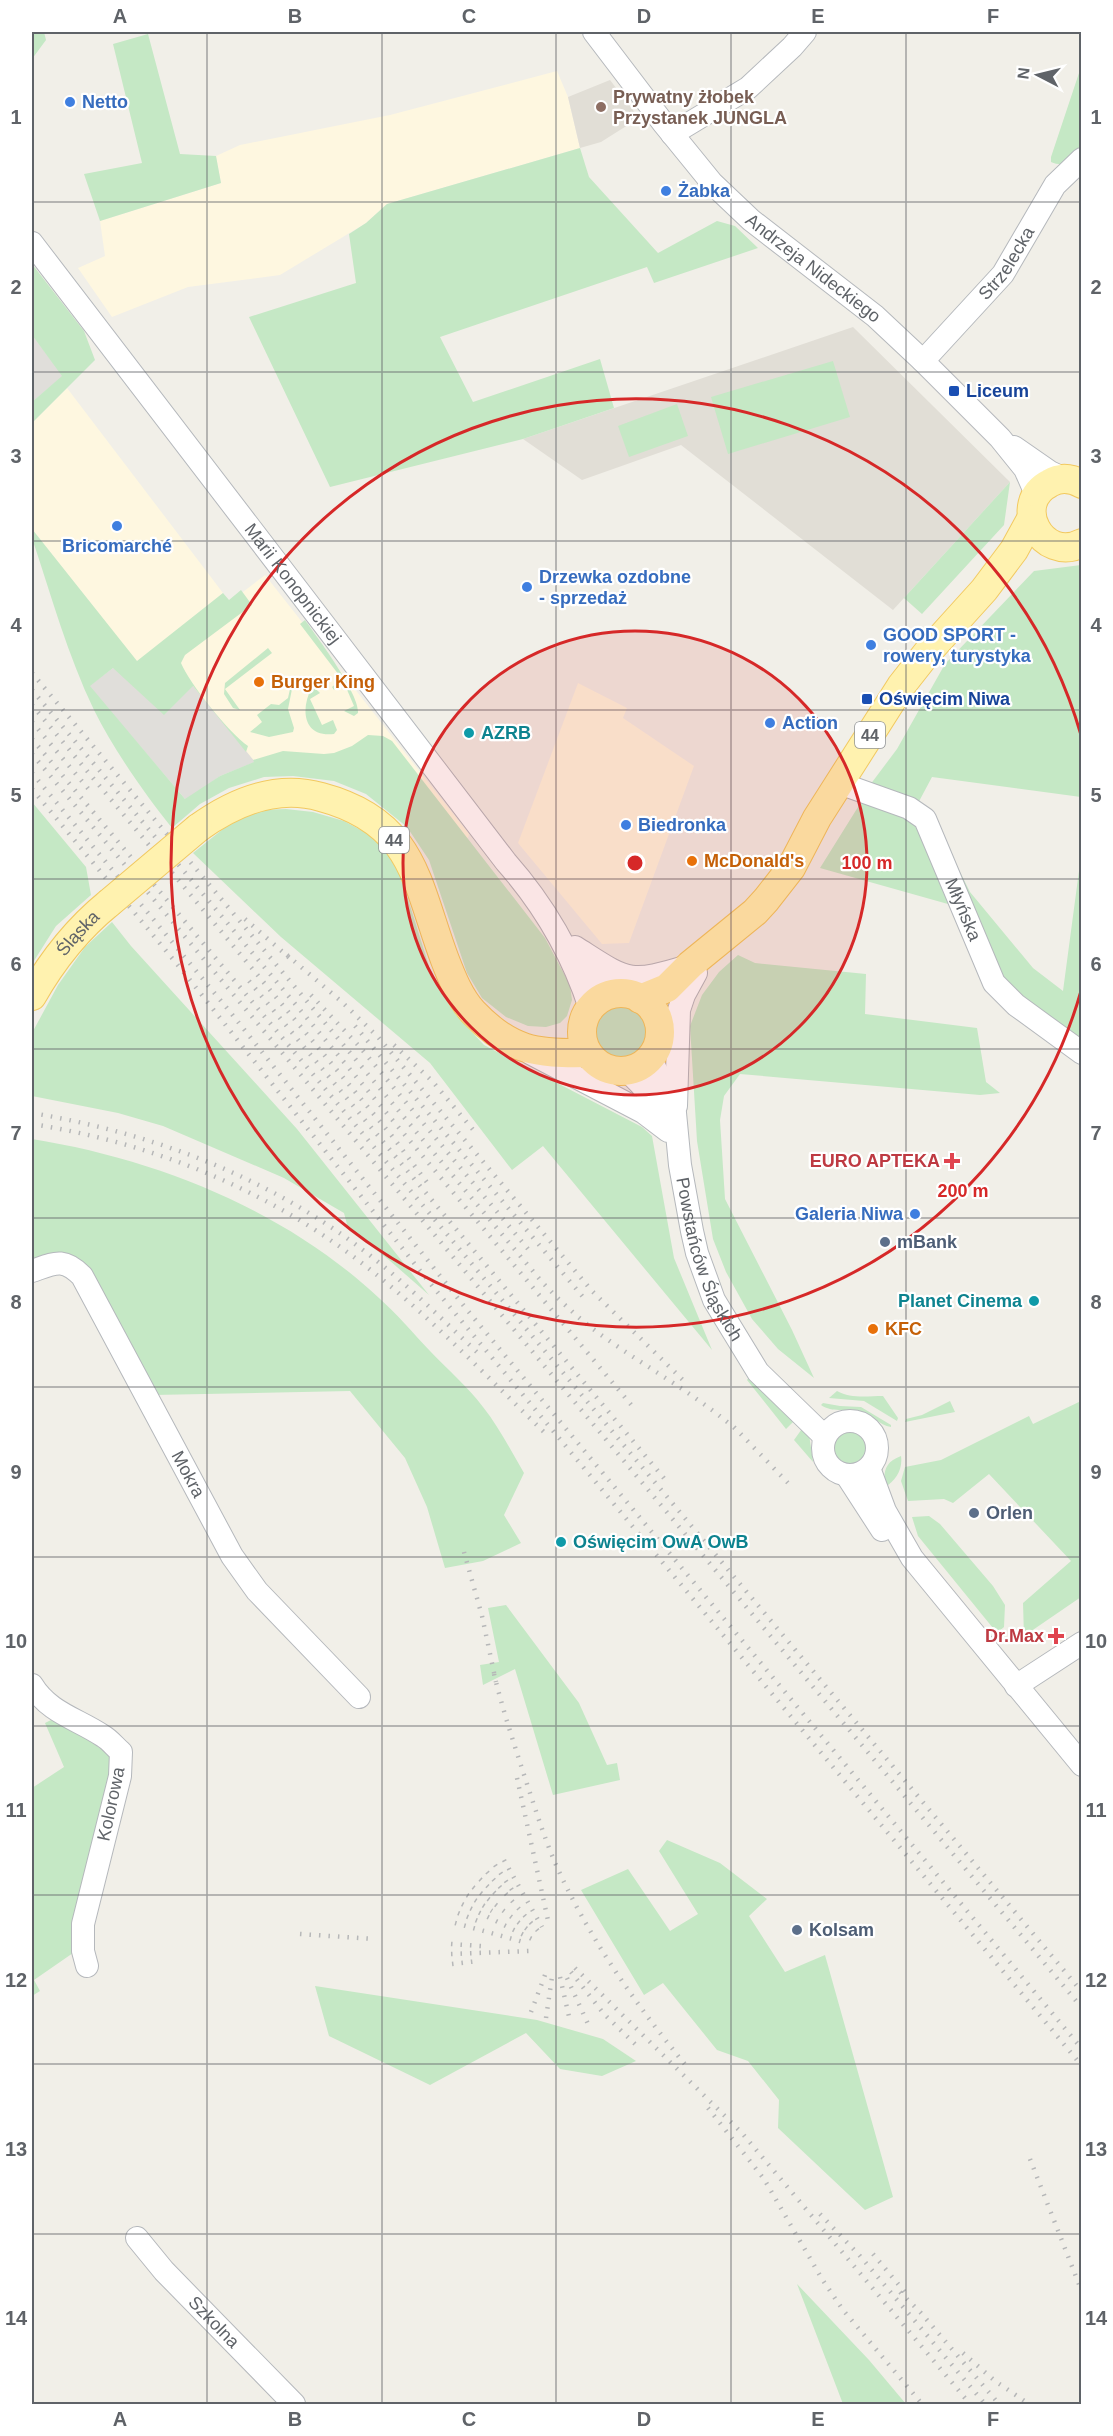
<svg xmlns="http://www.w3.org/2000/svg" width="1113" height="2436" font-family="Arial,sans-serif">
	<rect width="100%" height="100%" fill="#f1efe8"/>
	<path fill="#fef7e0" d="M557,71L568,97L580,148L387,204L366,223L280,275L188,287L112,317L78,268L105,256L100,221L221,183L216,156L240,145L390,115Z
		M67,388L223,593L137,662L32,529V423Z
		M265,575L469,834L468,838L377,779L255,762L243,749L145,667Z
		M578,683L627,708L623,718L694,766L629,943L602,944L518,843Z"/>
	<path fill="#e0deda" d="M32,335L63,376L32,402Z
		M113,668L193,686L255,762L220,776L186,800L89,686Z"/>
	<path fill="#e1ded6" d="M610,80L639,118L601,142L580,148L568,97Z
		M853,327L1010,482L893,610L681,445L582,480L523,439Z"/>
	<path fill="#c5e8c5" d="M34,32H44L46,40L32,59V33Z
		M148,34L180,154L216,156L221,183L100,221L84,174L142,163L113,44Z
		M1081,67V151C1072,161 1065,168 1051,162V157Z
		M580,148L589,177L658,253L717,221L735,226L758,248L654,283L647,267L440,337L473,402L600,359L614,408L523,439L330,487L249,317L356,283L349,234L366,223L387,204Z
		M32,264L84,331L95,360L32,423V402L62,376L32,335Z
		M833,361L850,417L728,454L711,397Z
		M677,404L688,436L629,457L618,426Z
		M1010,482L1004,525L922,614L904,598Z
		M32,529L137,661L223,593L229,600L241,590L252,605L185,655L181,663C189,683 230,734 248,746L246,752L193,686L164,715L113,668L90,686L185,799L220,776L254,762L253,760L283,751L324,754L334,753L352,746L368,735L383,736L392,741L545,938L570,985L572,1000L567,1016L560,1023L546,1027L528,1026L506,1017L482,998L467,973L429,860L407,827L366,794L334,781L293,776L264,777L229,788L200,804L172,828C144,793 114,750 94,710C68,656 51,595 32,538Z
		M1081,565V797L932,777L916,807L867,789L897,749L945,664L1034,571Z
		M305,620C317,637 360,694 358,713L354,716L344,711L354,706L345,685L334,690L332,687L342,679L300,624Z
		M268,648L272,653L225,689L240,710L233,708L224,694L225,683Z
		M312,687L315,688L320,693L310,699L322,725L333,720L337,730L334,734C303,738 300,709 312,687Z
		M290,689H292L288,709L294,728L293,732L269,737L250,732L262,722L257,715L271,704L279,705L288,698Z
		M863,799L907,815L925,828L955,906L820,868Z
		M32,802L86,867L91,895L56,926L32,964Z
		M286,809L313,812L344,821L374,837L397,864L433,979L456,1015L484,1045L642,1127L652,1136L674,1258L712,1350L543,1146L512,1170L430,1063L281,937L193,853L228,825L259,810Z
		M1081,856V1045L1006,985L955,862L970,892L1033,968L1063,991Z
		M112,922L131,946L297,1129L429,1295L389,1260L348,1228L344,1213L284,1178L163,1126L118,1113L32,1096V1033L58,985L85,947Z
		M738,955L755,963L866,974L865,1014L977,1028L986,1082L1000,1093L980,1095L740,1074L724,1096L720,1120L725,1199L792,1330L814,1378L778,1349L752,1319L726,1272L713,1239L697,1141L690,1026L702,995L719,972Z
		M594 1032a26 26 0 1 1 52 0a26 26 0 1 1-52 0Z
		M32,1139C157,1159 285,1210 379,1298C397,1314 413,1333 430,1351C447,1369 468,1387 483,1407C499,1427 511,1451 524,1473L504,1515L521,1543L483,1561L445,1568L427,1507L405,1458L350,1391L153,1395L95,1279L32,1261Z
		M749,1377L796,1419L786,1429L747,1380Z
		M837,1391C851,1399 868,1396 883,1396L898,1418L897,1421L864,1401L829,1398Z
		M950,1401L955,1412L905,1422L906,1419L922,1415Z
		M1081,1401V1597L1024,1636L1023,1603L1071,1561L989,1474L953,1503L944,1499L908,1501L901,1481L905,1467L941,1460L1029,1416L1033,1424Z
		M823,1403L840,1406L861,1407L891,1425V1427C879,1425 872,1415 860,1411C847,1407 834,1414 821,1405Z
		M804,1426L809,1434L813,1462L794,1440Z
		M834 1449a17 17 0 1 1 34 0a17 17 0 1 1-34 0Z
		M901,1456C903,1469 896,1480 885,1487C883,1471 885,1462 901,1456Z
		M929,1516L940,1524L993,1586L1005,1605L1004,1627L997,1633L918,1536L912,1517Z
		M506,1605L579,1703L607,1765L617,1763L620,1780L553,1795L515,1669L483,1685L480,1665L499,1662L488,1608Z
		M57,1717L112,1757L111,1782L73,1953L34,1980L40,1991L32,1996V1788L64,1767L45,1723Z
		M667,1840L720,1863L767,1899L749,1916L785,1972L825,1955L893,2197L865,2210L778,2128L779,2100L748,2061L717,2050L663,1983L644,1995L581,1890L628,1869L670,1931L698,1914L659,1851Z
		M315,1986L537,2020L603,2039L636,2061L602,2076L560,2069L526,2033L430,2085L329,2036Z
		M797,2284L869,2360L906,2404H843Z"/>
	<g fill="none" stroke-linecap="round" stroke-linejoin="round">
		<g stroke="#b5b8bc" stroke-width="24">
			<g id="minor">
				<path id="s1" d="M594,32L664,124L712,183L751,220L875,316L923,361L1000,438L1025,469L1036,494"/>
				<path d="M672,134L748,88L792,47L805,32"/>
				<path id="s2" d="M32,243L506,862C544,905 572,953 590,1008"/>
				<path id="s3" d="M923,361L1003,274L1055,185L1082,159"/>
				<path d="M1014,447L1050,472L1065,479"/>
				<path id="s4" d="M839,783L909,808L925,819L994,983L1016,1005L1082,1053"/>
				<path d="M575,947C627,980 627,985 688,966"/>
				<path d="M584,959L611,995"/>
				<path d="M530,1053L643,1112L668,1131"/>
				<path id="s5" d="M650,1058L668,1093L675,1113L680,1165L692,1231L697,1253L714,1300L758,1372L825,1437"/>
				<path d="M627,1071C645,1087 656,1101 665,1124"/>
				<path d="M676,1106L679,1010L684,995L696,973"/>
				<path id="s6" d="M32,1271C55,1263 63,1257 82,1276L232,1556L257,1591L359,1697"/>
				<circle cx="850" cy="1448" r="27"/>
				<path d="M869,1468L885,1511L912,1558L1082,1765"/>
				<path d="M847,1476L882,1530"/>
				<path d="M32,1685C49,1713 78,1719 103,1736C110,1740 115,1747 121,1752L120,1776L83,1924V1951L87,1966"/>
				<path d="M1016,1686L1082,1643"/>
				<path id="s7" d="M137,2238L164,2271L294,2404"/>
			</g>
		</g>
		<g stroke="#f2c960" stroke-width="30">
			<g id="major">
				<path d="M1082,484C1071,478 1060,477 1050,483C1010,503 1042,564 1082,543"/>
				<path d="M198,828C234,802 276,784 321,797C415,822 416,883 445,960C452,978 460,998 473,1012C510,1051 536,1054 587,1053"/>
				<circle cx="621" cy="1032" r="39"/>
				<path id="s8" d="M32,996C52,961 77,929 109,903"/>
				<path d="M640,999L667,988L690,965L755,912L766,900L791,868L817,818L901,686L927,653L984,590L1014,550L1031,519"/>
			</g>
		</g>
		<use href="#minor" stroke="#fff" stroke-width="22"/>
		<use href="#major" stroke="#fff2af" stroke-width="28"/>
		<path stroke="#b6b7b8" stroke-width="4.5" stroke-dasharray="1.5 8" stroke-linecap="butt" d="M32,673L542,1282C561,1302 581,1321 604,1337C649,1369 697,1395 739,1432
			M32,690L633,1407
			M32,705L392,1136L429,1185
			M32,722L91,792
			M32,739L1082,1992
			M32,754L1082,2008
			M32,773L231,1013L468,1311L1082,2049
			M32,789L186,975L429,1282L1082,2066
			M245,919L293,961
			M287,955L342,1002L378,1037L592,1291L683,1380
			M249,981L668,1483
			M311,995L359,1046L528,1249
			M355,1026L583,1297
			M394,1045L433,1082L475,1132
			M32,1113C156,1134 272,1178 372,1257C410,1287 444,1321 480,1355
			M32,1124C152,1143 267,1189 363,1264C429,1315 487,1377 547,1435
			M734,1427L789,1484
			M464,1552L482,1616L496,1682
			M494,1674C503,1711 515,1747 527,1784C538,1817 548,1850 564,1882C597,1950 641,2011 688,2068
			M517,1778L549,1925
			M504,1860L542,1927
			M495,1865L512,1890
			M487,1872L538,1931
			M480,1879L499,1897
			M473,1887L532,1933
			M467,1895L492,1911
			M462,1904L532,1939
			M458,1913L483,1923
			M455,1923L527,1943
			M300,1934L375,1939
			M451,1944L481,1946
			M451,1954L529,1951
			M452,1964L478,1961
			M575,1968L742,2133L970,2404
			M571,1972L604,2014L637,2046
			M560,1977L570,2021
			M567,1978L588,2024
			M531,2012L545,1975
			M546,2018L552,1977
			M708,2108L764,2179L822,2279L843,2310L922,2404
			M1030,2159L1082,2292
			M820,2214L860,2256L985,2404
			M873,2254L909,2297
			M900,2292L921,2313L999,2404
			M963,2353L995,2381L1029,2404"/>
		<g stroke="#f2c960" stroke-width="30" stroke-linecap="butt">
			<path id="major-bridge" d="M109,903L198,828"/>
		</g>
		<use href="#major-bridge" stroke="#fff2af" stroke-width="28"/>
	</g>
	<path fill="none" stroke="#5f6368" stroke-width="1.5" stroke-opacity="0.55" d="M207,32V2404M382,32V2404M556,32V2404M731,32V2404M906,32V2404M32,202H1082M32,372H1082M32,541H1082M32,710H1082M32,879H1082M32,1049H1082M32,1218H1082M32,1387H1082M32,1557H1082M32,1726H1082M32,1895H1082M32,2064H1082M32,2234H1082"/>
	<circle cx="635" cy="863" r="232" fill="#d62828" fill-opacity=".12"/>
	<g fill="none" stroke="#d62828" stroke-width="3">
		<circle cx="635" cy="863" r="232"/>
		<path d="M1081 991A464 464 0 1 1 1081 735"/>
	</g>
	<g fill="#3f7fe0" stroke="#fff" stroke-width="2">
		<circle cx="70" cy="102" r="6"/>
		<circle cx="666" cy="191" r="6"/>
		<circle cx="117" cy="526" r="6"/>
		<circle cx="527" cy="587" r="6"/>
		<circle cx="871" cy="645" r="6"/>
		<circle cx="770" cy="723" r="6"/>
		<circle cx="626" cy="825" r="6"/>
		<circle cx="915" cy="1214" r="6"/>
	</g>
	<circle fill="#8d6e63" stroke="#fff" stroke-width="2" cx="601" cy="107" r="6"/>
	<g fill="#1a4fb4" stroke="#fff" stroke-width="2">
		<rect x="948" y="385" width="12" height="12" rx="3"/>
		<rect x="861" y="693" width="12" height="12" rx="3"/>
	</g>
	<g fill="#e8710a" stroke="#fff" stroke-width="2">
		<circle cx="259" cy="682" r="6"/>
		<circle cx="692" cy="861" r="6"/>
		<circle cx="873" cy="1329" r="6"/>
	</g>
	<g fill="#0f9aa8" stroke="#fff" stroke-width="2">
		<circle cx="469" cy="733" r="6"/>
		<circle cx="1034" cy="1301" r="6"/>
		<circle cx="561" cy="1542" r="6"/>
	</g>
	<g fill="#e0444e" stroke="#fff" stroke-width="2">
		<path d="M949 1152h6v6h6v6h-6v6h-6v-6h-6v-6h6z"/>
		<path d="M1053 1627h6v6h6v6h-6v6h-6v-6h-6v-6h6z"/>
	</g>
	<g fill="#5c6f8a" stroke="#fff" stroke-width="2">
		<circle cx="885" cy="1242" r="6"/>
		<circle cx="974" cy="1513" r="6"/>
		<circle cx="797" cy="1930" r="6"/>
	</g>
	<g text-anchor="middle" stroke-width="4.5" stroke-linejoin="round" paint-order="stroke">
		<g fill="#fff" stroke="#8f9295" stroke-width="1.5">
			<rect x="855" y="722" width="30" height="26" rx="4.5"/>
			<rect x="379" y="827" width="30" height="26" rx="4.5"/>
		</g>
		<g font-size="16" font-weight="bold" fill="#5f6368">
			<text x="870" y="741">44</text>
			<text x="394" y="846">44</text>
		</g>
		<g font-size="18" font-weight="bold" fill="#785e54" stroke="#fff" text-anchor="start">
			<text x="613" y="103">Prywatny żłobek<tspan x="613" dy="21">Przystanek JUNGLA</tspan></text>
		</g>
		<g font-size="18" font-weight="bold" fill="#366cbe" stroke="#fff" text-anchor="start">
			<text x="82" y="108">Netto</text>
			<text x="678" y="197">Żabka</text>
			<text x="117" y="552" text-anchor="middle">Bricomarché</text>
			<text x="539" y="583">Drzewka ozdobne<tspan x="539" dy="21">- sprzedaż</tspan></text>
			<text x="883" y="641">GOOD SPORT -<tspan x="883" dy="21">rowery, turystyka</tspan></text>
			<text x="782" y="729">Action</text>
			<text x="638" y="831">Biedronka</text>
			<text x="903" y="1220" text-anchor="end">Galeria Niwa</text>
		</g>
		<g font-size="18" fill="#5f6368" stroke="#fff">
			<text dy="6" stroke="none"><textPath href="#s3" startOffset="129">Strzelecka</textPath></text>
			<text dy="6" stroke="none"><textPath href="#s1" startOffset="324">Andrzeja Nideckiego</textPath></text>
			<text dy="6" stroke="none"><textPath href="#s2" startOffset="429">Marii Konopnickiej</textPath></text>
			<text dy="6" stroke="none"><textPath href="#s4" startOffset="192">Młyńska</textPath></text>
			<text dy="6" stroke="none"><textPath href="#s8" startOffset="78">Śląska</textPath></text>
			<text dy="6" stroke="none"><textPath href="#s5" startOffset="212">Powstańców Śląskich</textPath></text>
			<text dy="6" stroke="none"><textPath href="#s6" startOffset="280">Mokra</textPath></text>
			<text transform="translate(111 1804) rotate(-78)" y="6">Kolorowa</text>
			<text dy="6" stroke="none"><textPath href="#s7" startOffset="114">Szkolna</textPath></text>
		</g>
		<g font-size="18" font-weight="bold" fill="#164399" stroke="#fff" text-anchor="start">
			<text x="966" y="397">Liceum</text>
			<text x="879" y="705">Oświęcim Niwa</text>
		</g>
		<g font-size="18" font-weight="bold" fill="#c56008" stroke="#fff" text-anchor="start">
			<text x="271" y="688">Burger King</text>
			<text x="704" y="867">McDonald's</text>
			<text x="885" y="1335">KFC</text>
		</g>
		<g font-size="18" font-weight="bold" fill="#0d838f" stroke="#fff" text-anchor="start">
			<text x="481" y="739">AZRB</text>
			<text x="1022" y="1307" text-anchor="end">Planet Cinema</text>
			<text x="573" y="1548">Oświęcim OwA OwB</text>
		</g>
		<g font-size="18" font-weight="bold" fill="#be3a42" stroke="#fff" text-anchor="end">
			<text x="940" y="1167">EURO APTEKA</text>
			<text x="1044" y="1642">Dr.Max</text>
		</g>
		<g font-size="18" font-weight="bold" fill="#4e5e75" stroke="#fff" text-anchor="start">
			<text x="897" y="1248">mBank</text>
			<text x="986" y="1519">Orlen</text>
			<text x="809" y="1936">Kolsam</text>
		</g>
	</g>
	<circle cx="635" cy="863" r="9" fill="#d62828" stroke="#fff" stroke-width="3"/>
	<g font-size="18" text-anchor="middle" font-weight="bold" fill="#d62828" stroke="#fff" stroke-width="4.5" stroke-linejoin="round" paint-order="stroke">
		<text x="867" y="869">100 m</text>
		<text x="963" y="1197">200 m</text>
	</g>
	<rect width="1113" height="2436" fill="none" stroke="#ffffff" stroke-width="66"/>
	<g transform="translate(1038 75) rotate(277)" stroke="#ffffff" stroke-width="4.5" paint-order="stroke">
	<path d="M0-4.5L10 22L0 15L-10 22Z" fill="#5f6368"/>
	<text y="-9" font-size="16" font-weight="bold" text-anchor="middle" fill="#5f6368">N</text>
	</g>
	<rect x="33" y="33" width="1047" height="2370" fill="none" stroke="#5f6368" stroke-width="2"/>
	<g font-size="20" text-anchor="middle" font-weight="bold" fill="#5f6368">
		<text x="120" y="23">A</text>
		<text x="295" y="23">B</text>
		<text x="469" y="23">C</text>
		<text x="644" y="23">D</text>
		<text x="818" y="23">E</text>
		<text x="993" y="23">F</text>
		<text x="16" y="124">1</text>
		<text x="1096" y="124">1</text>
		<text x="16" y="294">2</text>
		<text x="1096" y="294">2</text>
		<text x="16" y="463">3</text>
		<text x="1096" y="463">3</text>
		<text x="16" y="632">4</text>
		<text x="1096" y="632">4</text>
		<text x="16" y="802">5</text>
		<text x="1096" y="802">5</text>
		<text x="16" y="971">6</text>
		<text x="1096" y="971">6</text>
		<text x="16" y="1140">7</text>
		<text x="1096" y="1140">7</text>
		<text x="16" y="1309">8</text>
		<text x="1096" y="1309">8</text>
		<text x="16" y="1479">9</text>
		<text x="1096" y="1479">9</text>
		<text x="16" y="1648">10</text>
		<text x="1096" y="1648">10</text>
		<text x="16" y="1817">11</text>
		<text x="1096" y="1817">11</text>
		<text x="16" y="1987">12</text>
		<text x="1096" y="1987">12</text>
		<text x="16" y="2156">13</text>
		<text x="1096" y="2156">13</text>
		<text x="16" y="2325">14</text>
		<text x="1096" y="2325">14</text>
		<text x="120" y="2426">A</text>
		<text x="295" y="2426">B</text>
		<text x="469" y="2426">C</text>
		<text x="644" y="2426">D</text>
		<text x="818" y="2426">E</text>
		<text x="993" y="2426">F</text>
	</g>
</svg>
